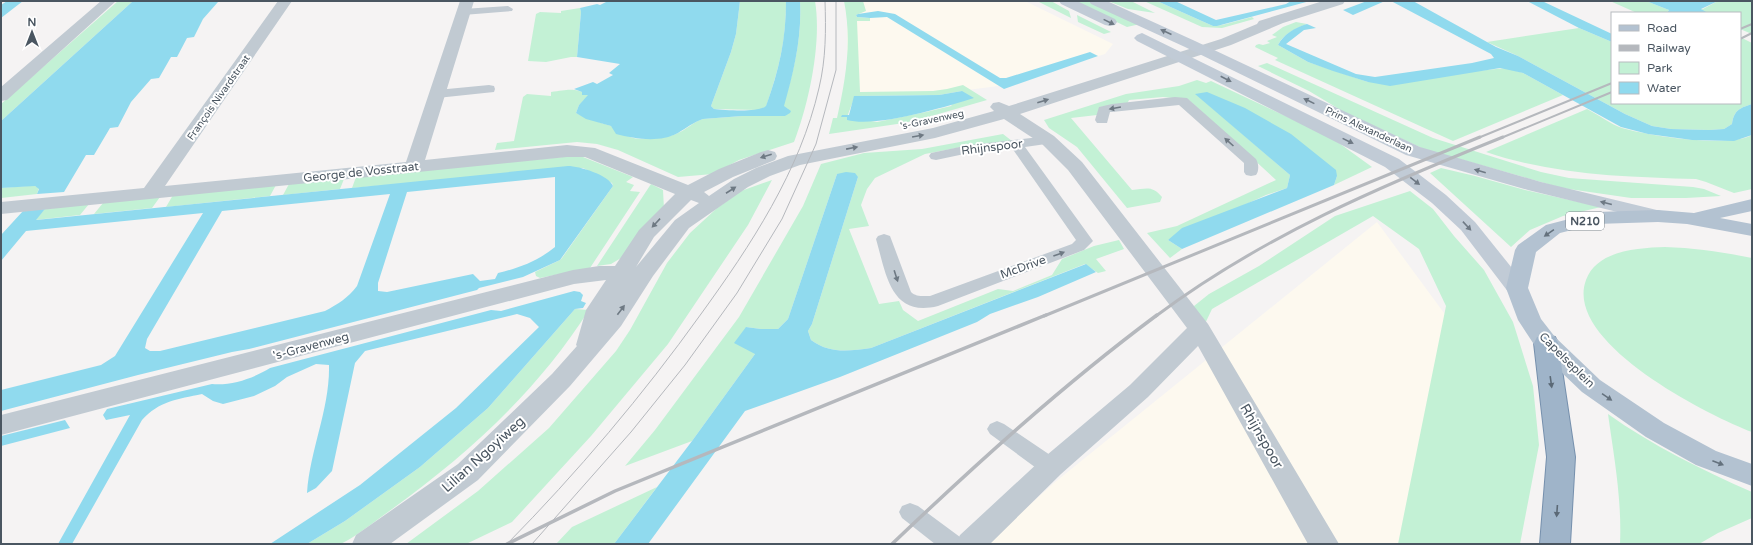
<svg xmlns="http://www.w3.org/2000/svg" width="1753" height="545" font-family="'Varela Round',sans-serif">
	<rect width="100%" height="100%" fill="#f5f3f3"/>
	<path fill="#fdf9ef" d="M847,1H1025L1113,44L1105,54L1006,85L921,96H847Z
		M1377,222L1458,332L1452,544H986L1054,483Z"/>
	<path fill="#c3f1d5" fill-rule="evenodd" d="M118,1H133L1,121V104Z
		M740,1H786C786,42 779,68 766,107L758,110L714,109L711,106L731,52L736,34Z
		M800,1H815C822,42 809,103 794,142L739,160L713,174L678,177L618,150L597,144L577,142L495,150L497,143L514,141L523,97L527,94L551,96V92C568,90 573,87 589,95L579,105L576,113C587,119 599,122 611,126C617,129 623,134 630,137C639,141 666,138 676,134C686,130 693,122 703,119L742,116H785L788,109L785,108L783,106C794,71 802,37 800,1Z
		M844,1H863L866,11L856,15L857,17L870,18V21H857L860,92L933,91L947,89L963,85L987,100L928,117L904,123L829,134L833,118H837C846,79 852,41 844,1ZM962,91L951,106L926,112L877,122L847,117L855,96L939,95Z
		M1037,1H1051L1069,11L1071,18Z
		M1073,1H1090L1140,24L1127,27Z
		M1108,1H1131L1155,13L1128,9Z
		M1144,1H1157L1213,26L1222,25L1252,17L1254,19L1222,28L1202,27Z
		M1610,1H1646L1669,10L1667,13H1637Z
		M1718,1H1752V34L1740,29V13H1708L1701,10Z
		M580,8L581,12L577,57H571L546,62L528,61L536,14L540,12L561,13V11Z
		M1077,15L1111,32L1104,34L1078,22Z
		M1296,22L1307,24C1296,28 1283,34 1278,45L1308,62L1368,82L1506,68L1523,73L1563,95L1453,141L1275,60L1278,58L1255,47L1256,45L1259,44L1263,45L1270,43L1267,41L1277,37L1272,35L1283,27Z
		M1579,28L1612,42V103H1740V37L1752,43V104C1740,108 1734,110 1732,124L1724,129L1709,130L1671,129L1652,126L1625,114L1518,56L1487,42Z
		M1267,63L1433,138L1541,172L1569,178L1693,187L1704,189L1721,196L1686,198H1631L1562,188L1424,149L1344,112L1309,91L1258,66Z
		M1197,80L1206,83L1211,81L1332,138L1372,167L1334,185L1337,176L1196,94L1290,175L1287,188L1266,195L1168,240L1182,249L1170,258L1147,233L1177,226L1276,180L1189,100L1163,97L1129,100L1127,104L1100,107L1097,115L1071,118L1132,190C1146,189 1152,185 1162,197L1160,202L1127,208L1077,147L1049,128L1044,120L1126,94L1179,86Z
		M1587,109C1599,115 1610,124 1622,128C1649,136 1728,148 1752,135V189L1734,193L1706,182L1696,179C1625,177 1554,175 1486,152Z
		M1003,134L1012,141L972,145L925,154L875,178L867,189L861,205L869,226L849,229L879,304L899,301L903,310L918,321L998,289L1013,291L1052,275L1062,259L1094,246L1119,240L1124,249L1096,259L1106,271L1098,273L1085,264L871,348C849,351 830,354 811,340L808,331L812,324L858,177L837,174L788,319L778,329H761L746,327L755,354L692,441L625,466L655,430L739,317L803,206L821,164L864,153L922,149Z
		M573,156L583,157L633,177L626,182L634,185L630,191L640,192L590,268L540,278L536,276L535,272L560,260L562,258L613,186L612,183L583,168L352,188L356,177Z
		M1441,168L1475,176L1525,190L1601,207L1563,216L1530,230L1511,247L1430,173Z
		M344,179L340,189L283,195L289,184Z
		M772,180L748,225L668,344L591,436L512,522L466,544H406L478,491L549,428L616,351L630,330L667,263L690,233L716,209L741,191Z
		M651,184L663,190L664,209L621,258L611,264L597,266Z
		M276,185L270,196L166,207L173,195Z
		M28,186H35L39,188L37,194L1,198V188Z
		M1410,191L1433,209L1454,236L1484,270L1513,322L1533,386L1539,445L1520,544H1398L1446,306L1419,249L1373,216L1212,309L1202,330L1189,310L1209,294L1259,266L1335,216Z
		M160,197L152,208L94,214L103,203Z
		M89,204L80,215L35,220L45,209Z
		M1665,247C1695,248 1723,252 1752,258V432C1707,415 1563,342 1586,280C1597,250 1638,248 1665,247Z
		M575,309L589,310C536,393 467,455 388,512C378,519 350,541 340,544C330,545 317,544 307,544L345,521L420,467L488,408Z
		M1608,414C1653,446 1702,470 1752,492V518L1718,533L1699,544H1620C1622,500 1614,457 1608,414Z
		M657,487L614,544H556L572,527Z"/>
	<path fill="#90daee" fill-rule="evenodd" d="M7,1H23L1,18V5Z
		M133,1H221L218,2L203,19L194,37L187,38L177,57H171L159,78L151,79L131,102L118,127L110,128L94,155H86L64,192L37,194L39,189L35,186L1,188V121Z
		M608,1H740L736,34L731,52L711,106L714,109C725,110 758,113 766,106C779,70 786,40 786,1H800C802,37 794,71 784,106L791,111L790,113L785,116H742L703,119C694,122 686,128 678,133C660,143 635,139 616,134L611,126L586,119L576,113L579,105L588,95H582V92L574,89L593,82L597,84L613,75L609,73L620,64L577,57L581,12L580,8L597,4L600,5Z
		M1157,1H1175L1216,20L1286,4L1291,1H1310L1217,26H1213Z
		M1367,1H1385L1353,15L1343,10Z
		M1391,1H1413L1496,47L1518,56L1625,114L1652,126L1671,129L1709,130L1724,129L1732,124C1734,110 1740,108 1752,104V135L1734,141L1692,140L1648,134L1621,127L1523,73L1500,68L1390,86L1368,82L1333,71L1308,62L1278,45C1284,34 1294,28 1307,24L1316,28L1304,30L1286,44L1356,74L1375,77L1472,63L1494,58L1491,54Z
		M1527,1H1542L1612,34V42L1579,28Z
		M1646,1L1682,2L1686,1H1718L1701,9L1708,13H1667L1669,10Z
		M878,11L895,14L1000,78H1006L1090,52L1098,56L1004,89L887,17L870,18L857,17L856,15L858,14Z
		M962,91L974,98C945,107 876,128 847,120V117H841L842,115H849L854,96L939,95Z
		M1207,92L1245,108L1291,134L1336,170L1337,176L1334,185L1182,249L1168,240L1182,228L1287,188L1290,175L1195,94Z
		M568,166C579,166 609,175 613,186L560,260L523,277L479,288L477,290L249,349L232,352L138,375L1,411V390L101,365L115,356L203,213L26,231L1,261V235L23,211L45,209L36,220ZM555,177V247C538,261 519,268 498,273L495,279L480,281L473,274L387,292L378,291V283L407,192ZM390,194L357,286C348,298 338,304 325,311L160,351H150L145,348L147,339L222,211Z
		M846,172L855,173L858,177L812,324L808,331L811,340C830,354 849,351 871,348L1086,264L1096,272L1038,297L990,314L977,322L840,377L745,411L648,544H614L692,441L755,354L734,343L746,327L761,329H778L788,319L837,174Z
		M574,291L580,292L583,295L581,301L586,303L583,308L575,309L488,408L420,467L345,521L307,544H270L360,485L456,408L539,327L530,318L517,314L365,351L355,363L332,471L316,488L307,493C310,449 330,409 329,365L316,364L287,377L275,386L254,396L223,404L213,401L202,394C178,399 159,401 142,420L72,544H58L130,415L106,420L103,415L107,409L212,384C231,386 254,378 270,368L491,310L501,311Z
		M65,420L70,428L1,446V436Z"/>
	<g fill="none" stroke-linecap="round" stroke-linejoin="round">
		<g stroke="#7690ad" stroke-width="2">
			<path id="trunk" d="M1546,335L1555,337L1558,343L1575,457L1570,544H1540L1547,457L1534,343L1537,337Z"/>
		</g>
		<path fill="#c1cad2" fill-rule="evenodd" d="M508,6L513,9L512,11L463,15L457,12L463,9Z
			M489,85L494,86L495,89L494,92L437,98L432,97L431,94L432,91L437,90Z
			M1175,97L1187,98L1256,159C1259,164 1259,171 1256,175L1251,176L1246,175L1244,172V163L1179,105L1112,112H1110L1107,123H1097L1095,120L1099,107L1112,104Z
			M1048,136L1053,137L1055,140L1053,143L1025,147L1093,241L1084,250L938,306C890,318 886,273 876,239L878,236L884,234L890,236L911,292C916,297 923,296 930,296L1072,244L1076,240L1012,148L969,153L936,160L931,159L929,156L931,153L969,145Z
			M997,421L1004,424L1059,461L1062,467L1059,473L1051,475L1043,473L990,434L987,429L990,424Z
			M910,503L918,506L960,537L964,544H935L902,518L899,512L902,506Z"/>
		<path fill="#c1cad2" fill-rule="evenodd" d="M101,1H116L7,100L1,101V87Z
			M278,1H292L165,186L406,162L460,1H474L425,160L567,145L595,148L688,185L719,169L761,152L768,150L775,152L777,156L775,160L733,177L704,192L709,196L734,179L756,168L788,156L933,128L994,111L990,107L993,103L999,102L1009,106L1221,39L1257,24L1259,21L1323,1H1345L1343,4L1283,23L1231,45L1020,114L1054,136L1082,162L1208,324L1339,544H1308L1198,346L1148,397L1061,474L990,544H956L960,535L1041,460L1130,385L1187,328L1068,170L1042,144L1004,119L935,138L800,165L770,176L748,187L689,228L653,276L621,326L570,386L478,480L390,544H352L356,535L458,464L552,374L577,346L576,345L586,310L606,280L574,284L1,435V415L573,270L599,266H615L639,230L675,194L585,157H567L1,214V202L144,188ZM691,200L699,203L675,220L636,267L654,237Z"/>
		<path fill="#c1cbd6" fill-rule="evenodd" d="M1059,1H1077L1115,19L1117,22L1115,25L1110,26L1105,25L1061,4Z
			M1089,1H1107L1195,41L1420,147L1541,182L1665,212L1668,216L1665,220L1658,222L1528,190L1406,155L1185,47L1091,4Z
			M1142,33L1399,159L1446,195L1475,222L1528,288L1525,293L1517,295L1509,293L1461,230L1432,203L1385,167L1137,41L1134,38L1137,35Z"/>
		<path fill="#b3c2d1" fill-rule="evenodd" d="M1752,199V211L1720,218L1752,224V236L1687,224L1658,222L1596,224L1560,233L1536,252L1528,288L1541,319L1555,337L1600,380L1664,423L1716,451L1752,464V486L1696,465L1646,437L1582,392L1537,349L1518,320L1506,288L1515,250L1518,245L1546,225L1596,212L1658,210L1694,213Z"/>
		<use href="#trunk" fill="#9fb4c9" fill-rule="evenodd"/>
		<path stroke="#b5b8bd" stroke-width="1" d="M507,544C577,473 643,395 701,314C751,245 800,171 819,88C826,59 826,30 825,1
			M532,544L631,432L685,365L737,293L782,219L816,144L836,70V1"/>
		<path stroke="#b5b8bd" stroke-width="2" d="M1740,29L1752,24
			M1740,39L1752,33
			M1478,138L1612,83
			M1501,138L1612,92"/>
		<path stroke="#b5b8bd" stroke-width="3" d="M1044,316L1480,137
			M1156,316C1263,236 1381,186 1503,137"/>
		<path stroke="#b5b8bd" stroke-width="3.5" d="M507,544L615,491L1046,315
			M892,544C977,463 1063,385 1157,315"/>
	</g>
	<defs><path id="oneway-solid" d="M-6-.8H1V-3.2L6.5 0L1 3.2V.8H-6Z"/></defs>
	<g fill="#6e7984">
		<use href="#oneway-solid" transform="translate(1109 22) rotate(26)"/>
		<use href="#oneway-solid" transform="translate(1166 32) rotate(-156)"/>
		<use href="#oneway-solid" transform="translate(1226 79) rotate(27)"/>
		<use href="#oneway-solid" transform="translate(1309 101) rotate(-154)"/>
		<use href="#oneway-solid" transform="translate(1348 141) rotate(26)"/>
		<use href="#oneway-solid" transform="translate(1480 171) rotate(-164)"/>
		<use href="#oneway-solid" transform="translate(1415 181) rotate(38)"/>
		<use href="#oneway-solid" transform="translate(1606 203) rotate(-166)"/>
		<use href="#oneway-solid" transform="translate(1467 226) rotate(47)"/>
	</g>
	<g fill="#6e7983">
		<use href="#oneway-solid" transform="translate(1043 101) rotate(-18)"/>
		<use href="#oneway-solid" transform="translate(1115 108) rotate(170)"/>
		<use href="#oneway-solid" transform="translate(918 136) rotate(-10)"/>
		<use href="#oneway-solid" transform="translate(1229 142) rotate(-138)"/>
		<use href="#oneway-solid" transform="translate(852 148) rotate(-11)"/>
		<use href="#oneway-solid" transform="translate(766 156) rotate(162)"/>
		<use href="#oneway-solid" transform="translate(731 190) rotate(-33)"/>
		<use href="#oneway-solid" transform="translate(656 223) rotate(133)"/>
		<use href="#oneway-solid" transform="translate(1059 254) rotate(-20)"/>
		<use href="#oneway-solid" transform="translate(896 276) rotate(72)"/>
		<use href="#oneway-solid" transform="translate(621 310) rotate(-53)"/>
	</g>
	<g fill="#64717d">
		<use href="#oneway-solid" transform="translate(1549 233) rotate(145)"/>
		<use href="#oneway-solid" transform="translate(1607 397) rotate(34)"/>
		<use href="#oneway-solid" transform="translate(1718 463) rotate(21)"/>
	</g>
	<g fill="#5b6976">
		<use href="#oneway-solid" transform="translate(1551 382) rotate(82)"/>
		<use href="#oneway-solid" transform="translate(1557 511) rotate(94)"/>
	</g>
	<g text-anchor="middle" stroke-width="4" stroke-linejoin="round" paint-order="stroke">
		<g font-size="10" fill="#4a5661" stroke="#fff">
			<text transform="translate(218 97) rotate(-55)" y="4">François Nivardstraat</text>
			<text transform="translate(932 119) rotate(-12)" y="4">'s-Gravenweg</text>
			<text transform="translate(1369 129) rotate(25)" y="4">Prins Alexanderlaan</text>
		</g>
		<rect fill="#fff" stroke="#808990" stroke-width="1" x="1566" y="212" width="38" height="18" rx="3"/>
		<g font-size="11" font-weight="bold" fill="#4a5661">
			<text x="1585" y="225">N210</text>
		</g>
		<g font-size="12" fill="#4a5661" stroke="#fff">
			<text transform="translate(992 147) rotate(-7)" y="4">Rhijnspoor</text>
			<text transform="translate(361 172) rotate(-6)" y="4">George de Vosstraat</text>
			<text transform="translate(1023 267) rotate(-20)" y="4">McDrive</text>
			<text transform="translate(311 346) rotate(-15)" y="4">'s-Gravenweg</text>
			<text transform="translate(1567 360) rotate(45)" y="4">Capelseplein</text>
		</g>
		<g font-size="14" fill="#4a5661" stroke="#fff">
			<text transform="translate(1262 436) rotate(60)" y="5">Rhijnspoor</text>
			<text transform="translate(483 454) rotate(-42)" y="5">Lilian Ngoyiweg</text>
		</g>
	</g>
	<rect width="1753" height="545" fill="none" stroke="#4a5661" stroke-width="4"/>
	<rect x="1611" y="12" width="130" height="92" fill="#ffffff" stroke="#b7bbc0"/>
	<rect x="1619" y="25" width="20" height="6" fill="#b3c2d1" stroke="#b7bbc0"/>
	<text x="1647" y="32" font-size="12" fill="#4a5661">Road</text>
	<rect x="1619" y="45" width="20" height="6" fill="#b5b8bd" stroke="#b7bbc0"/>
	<text x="1647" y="52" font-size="12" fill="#4a5661">Railway</text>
	<rect x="1619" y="62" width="20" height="12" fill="#c3f1d5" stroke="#b7bbc0"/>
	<text x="1647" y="72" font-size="12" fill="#4a5661">Park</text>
	<rect x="1619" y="82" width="20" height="12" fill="#90daee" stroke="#b7bbc0"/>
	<text x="1647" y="92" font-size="12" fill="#4a5661">Water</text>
	<g transform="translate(32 32)" stroke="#ffffff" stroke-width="3" paint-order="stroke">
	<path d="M0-3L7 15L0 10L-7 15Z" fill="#4a5661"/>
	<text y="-6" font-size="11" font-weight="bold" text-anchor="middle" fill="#4a5661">N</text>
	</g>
</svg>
